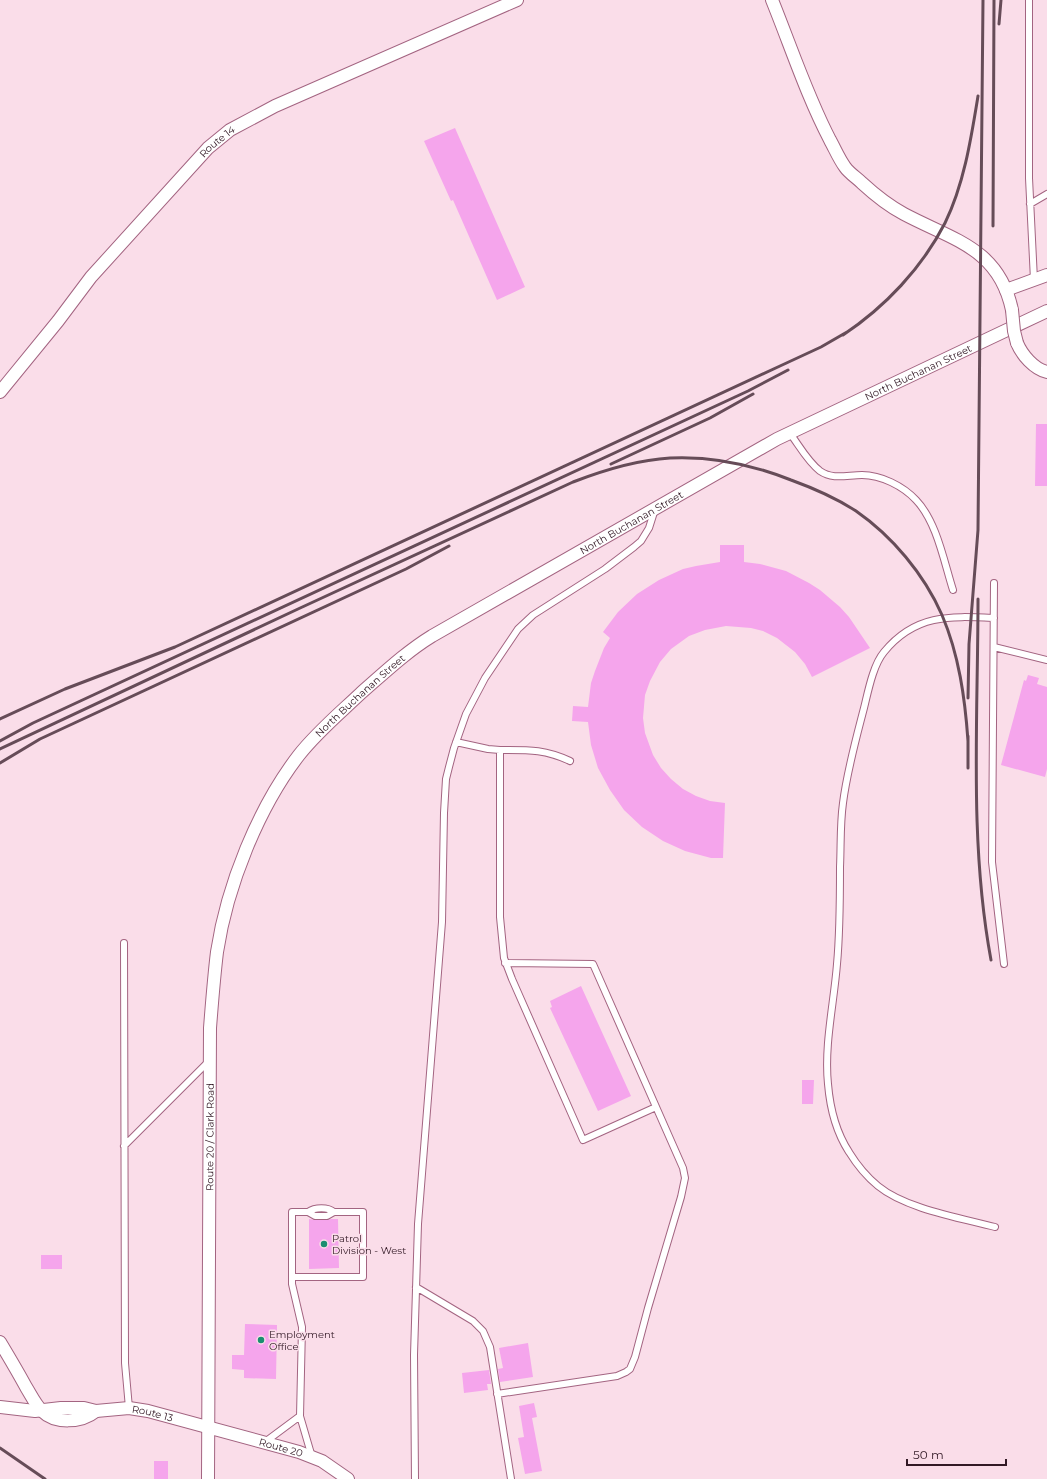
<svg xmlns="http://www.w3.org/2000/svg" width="1047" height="1479" font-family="Montserrat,sans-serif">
	<rect width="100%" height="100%" fill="#fadde9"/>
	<path fill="#f5a5ec" d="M455,128L525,287L497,300L453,200L451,201L424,141Z
		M1036,424H1047V486H1035Z
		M720,545H744V562L760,564L786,571L809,583L820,590L840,607L849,617L870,648L812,677L805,664L795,652L777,638L763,631L751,628L726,626L705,630L689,636L671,649L660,662L650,681L645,695L643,718L645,733L653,755L661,768L671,779L683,789L696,796L710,801L725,803L723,858H711L685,851L663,841L642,827L624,810L610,790L598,768L591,745L588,722L572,721L573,706L588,707L591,683L595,671L604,648L610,638L603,632L618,612L637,594L659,580L683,569L696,566L720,562Z
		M1028,675L1039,678L1037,684L1047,687V769L1045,777L1001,765L1024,680L1026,681Z
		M581,986L631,1096L598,1111L550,1008L552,1007L550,1001Z
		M802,1080H814L813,1104H802Z
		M309,1219L315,1220H327L331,1219H338L339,1268L309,1269Z
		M41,1255H62V1269H41Z
		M245,1324L277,1325L276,1379L244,1378V1370L232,1369V1355H244Z
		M528,1343L533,1377L500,1382L498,1369L503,1368L499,1348Z
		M489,1370L491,1384H487L488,1390L464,1393L462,1373Z
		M534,1403L537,1417L532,1418L542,1471L525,1474L518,1438L524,1437L519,1406Z
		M154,1461H168V1479H154Z"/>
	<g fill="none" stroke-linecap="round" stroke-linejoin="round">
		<g stroke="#a36481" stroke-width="8">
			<path id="service" d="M1029,0V178L1034,280
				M1030,204L1047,194
				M789,432C799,445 807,461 820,471C833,480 847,475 862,475C881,475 903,486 916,500C937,522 944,562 953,590
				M994,583L992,862L1004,964
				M994,618C950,616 915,614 884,652C873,665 868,692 864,708C856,739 847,771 843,803C840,824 841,846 840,867C840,899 840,932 837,964C834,1003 824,1045 828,1084C830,1108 836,1132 849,1152C857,1165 867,1177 878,1186C906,1209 961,1218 995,1227
				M994,647L1047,660
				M456,742L488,749L500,750V917L504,958L512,979L583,1140L656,1107
				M500,750C528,750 544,749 570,761
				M124,943L125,1363L129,1408
				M124,1146L209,1061
				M308,1212C315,1207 328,1207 334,1212
				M292,1277H363V1212H334L327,1216H315L308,1212H292V1284L302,1327L300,1416
				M416,1287L473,1321L483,1331L490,1347L511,1479
				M497,1394L617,1376L626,1372L630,1369L635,1357L648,1308L681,1197L685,1178L683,1168L593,964L505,963
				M265,1442L300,1416L312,1457
				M415,1479L414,1355L418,1224L442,922L444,813L446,779L449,767L454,748L466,714L485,678L518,629L533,615L605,569L634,547L641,541L649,528L655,509"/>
		</g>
		<g stroke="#a36481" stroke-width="14">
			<g id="minor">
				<path d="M772,0C791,47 807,96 830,140C835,149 839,159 845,167C849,173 857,178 862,183C875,195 889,206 904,214C953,240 999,248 1012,310"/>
				<path d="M1006,290L1047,275"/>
				<path d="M1017,343C1022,355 1034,369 1047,372"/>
				<path id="s1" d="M0,392L58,321L91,277L208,148L230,130L275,106L517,0"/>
				<path d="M0,1342C9,1357 18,1372 26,1387C31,1395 35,1404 42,1411C55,1424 81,1423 96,1411"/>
				<path id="s2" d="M0,1407L35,1411L61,1408H84L96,1411L129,1408L148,1411L299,1452L322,1461L348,1479"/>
				<path id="s3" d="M208,1479L210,1028C212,1002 214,977 217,952C227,886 258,808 299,755C317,732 340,713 361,693C384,673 406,652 432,636L777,439L1047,311"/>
			</g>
		</g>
		<use href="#service" stroke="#fff" stroke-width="6"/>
		<use href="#minor" stroke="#fff" stroke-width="12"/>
		<path stroke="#664c58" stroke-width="3" d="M999,24L1001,0
			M993,226L994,0
			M843,335C885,307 922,268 945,223C964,184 971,139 978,96
			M611,464L710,418L753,394
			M978,599C978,720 969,842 991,960
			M968,698L969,644L978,530L983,0
			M0,719L65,689L175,647L780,366L821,347L847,332
			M968,736V768
			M0,741L33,723L748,391L788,370
			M0,749L298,609L573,482C604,470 636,460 670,458C712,456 751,464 791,480C813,488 836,498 856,511C892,536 924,574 942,615C959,655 965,698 968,741
			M0,763L40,739L406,569L449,546
			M0,1448L45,1479"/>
		<g stroke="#a36481" stroke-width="14" stroke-linecap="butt">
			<path id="minor-bridge" d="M1012,310L1014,331L1017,343"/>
		</g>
		<use href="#minor-bridge" stroke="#fff" stroke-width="12"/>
	</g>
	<g fill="#198e71" stroke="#fadde9" stroke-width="1.5">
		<circle cx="324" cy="1244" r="4"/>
		<circle cx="261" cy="1340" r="4"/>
	</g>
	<g text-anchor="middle" stroke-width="3" stroke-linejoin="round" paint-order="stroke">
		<g font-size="10" fill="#321925" stroke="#fadde9">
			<text dy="4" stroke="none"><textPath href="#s1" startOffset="332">Route 14</textPath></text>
			<text dy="4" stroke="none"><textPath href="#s3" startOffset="1475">North Buchanan Street</textPath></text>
			<text dy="4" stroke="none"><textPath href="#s3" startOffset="1151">North Buchanan Street</textPath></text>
			<text dy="4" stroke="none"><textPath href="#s3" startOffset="828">North Buchanan Street</textPath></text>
			<text dy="4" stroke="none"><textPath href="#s3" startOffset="342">Route 20 / Clark Road</textPath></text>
			<text dy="4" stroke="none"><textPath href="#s2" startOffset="154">Route 13</textPath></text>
			<text dy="4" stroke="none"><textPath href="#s2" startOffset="287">Route 20</textPath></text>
		</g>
		<g font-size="10" fill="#321925" stroke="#fadde9" text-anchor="start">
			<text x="332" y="1242">Patrol<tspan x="332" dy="12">Division - West</tspan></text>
			<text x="269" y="1338">Employment<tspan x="269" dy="12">Office</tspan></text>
		</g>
	</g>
	<path d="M907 1459v6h99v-6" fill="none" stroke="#321925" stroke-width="2"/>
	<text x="913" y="1459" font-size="12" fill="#321925" stroke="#fadde9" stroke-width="3" paint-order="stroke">50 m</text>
</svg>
